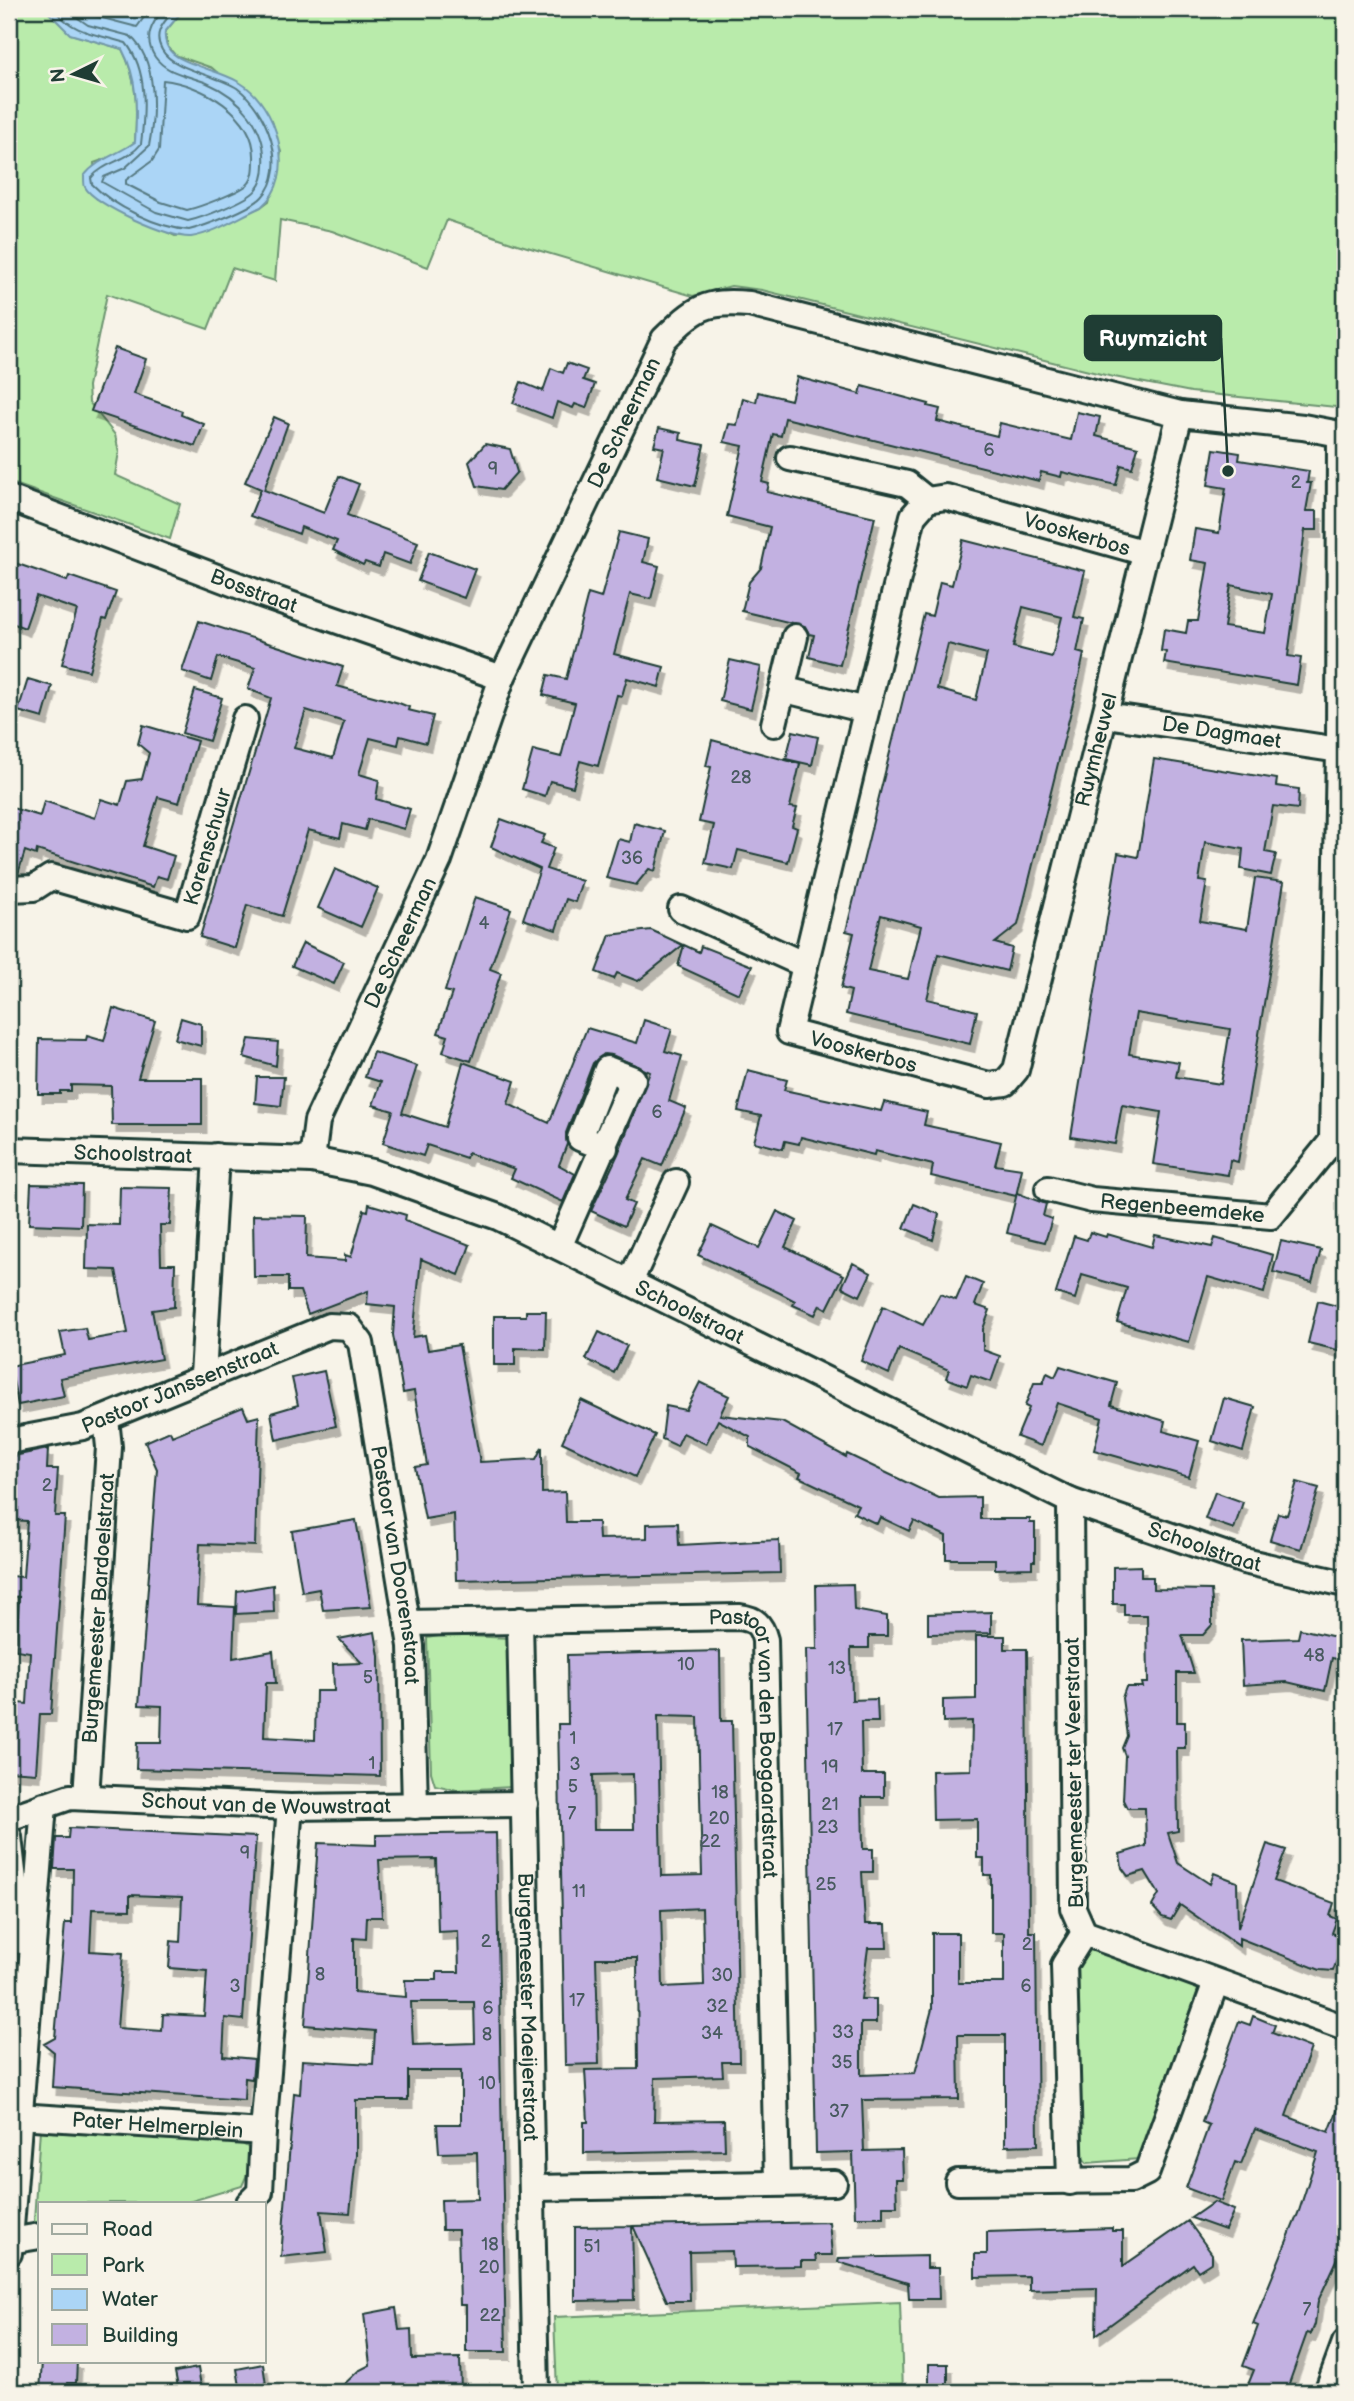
<svg xmlns="http://www.w3.org/2000/svg" width="1354" height="2401" font-family="'Balsamiq Sans',sans-serif">
	<defs>
		<filter id="shadow"><feDropShadow dx="4.5" dy="8" stdDeviation="0" flood-color="#0004"/></filter>
	</defs>
	<rect width="100%" height="100%" fill="#f7f3e8"/>
	<filter id="ink" filterUnits="userSpaceOnUse"><feTurbulence type="fractalNoise" baseFrequency=".0143" numOctaves="2"/><feDisplacementMap in="SourceGraphic" scale="14" xChannelSelector="R" yChannelSelector="G"/><feConvolveMatrix kernelMatrix="1 2 1 2 8 2 1 2 1" color-interpolation-filters="sRGB"/></filter>
	<g filter="url(#ink)">
		<path fill="#b9ebab" stroke="#6c9470" stroke-width="2" d="M9,9H45L71,34L122,49C138,80 137,108 135,142L117,155L94,163L96,198L175,236L203,233L261,207L269,201L281,152L272,121L212,68L175,55L168,47L165,32L184,9H1345V408L1191,392L1109,376L762,290L731,286L693,296L517,244L447,220L428,267L332,231L280,220L275,281L232,268L208,329L107,294L88,386L89,402L115,435L119,452L115,475L180,504L170,539L9,482Z
			M444,1635L511,1638L513,1787L457,1790L435,1785L431,1772L427,1638Z
			M1100,1946L1200,1984L1139,2159L1087,2163L1081,2156L1078,1947Z
			M40,2129L239,2142L249,2148L252,2163L242,2186L185,2203H40L39,2225L34,2221Z
			M900,2302L903,2392H557L554,2317Z"/>
		<path fill="#abd5f6" stroke="#7398a8" stroke-width="2" d="M45,9H184L165,32C164,40 167,50 175,55C188,65 220,71 239,82C277,104 299,176 261,207C239,217 215,233 191,237C171,239 94,205 85,187C84,186 84,177 84,176C97,159 117,155 135,142C137,108 138,79 122,49L70,34Z"/>
		<g fill="none" stroke-linecap="round" stroke-linejoin="round">
			<path stroke="#577a82" stroke-width="2" d="M54,9C73,34 98,34 126,43C148,70 145,111 141,144C128,161 104,162 91,178L92,184C113,206 158,228 189,230C205,226 251,209 262,197C290,167 266,109 237,88C217,75 173,70 162,50C152,33 164,22 175,9
				M65,9L88,25L130,36C158,60 155,114 149,146L125,168L104,177L102,182L156,212L188,221C202,218 249,200 256,190C262,183 264,174 264,165C267,127 240,97 207,83C188,75 167,74 155,57C143,38 151,24 164,9
				M81,9L91,15L137,27L150,9
				M163,80C201,84 256,114 254,159C254,167 254,179 247,185C237,193 200,207 187,210L161,202L126,184V180L152,161L159,150Z"/>
		</g>
		<path fill="#c2b1e1" stroke="#1f3d34" stroke-width="2" fill-rule="evenodd" filter="url(#shadow)" d="M115,348L146,359L134,394L182,411L181,415L204,424L195,446L91,411Z
			M567,363L587,370L583,380L595,384L586,408L575,404L573,408L557,402L552,418L513,403L521,382L543,391L551,368L563,373Z
			M797,377L860,394L862,386L929,404L928,406L940,409L937,421L997,436L1000,423L1071,440L1077,412L1100,417L1096,436L1138,447L1132,468L1121,465L1116,485L1062,472L1061,477L1041,472L1039,481L785,418L781,436L773,434L762,482L769,484L767,492L875,517L840,665L809,657L814,635L809,634L805,626L742,611L749,582L761,568L770,527L727,516L743,446L724,442L729,424L737,425L743,398L756,402L758,392L791,400Z
			M274,417L288,423L264,490L324,513L339,476L359,484L347,515L418,542L410,564L383,554L379,567L365,562L363,565L333,550L337,541L301,527L299,534L250,516L261,489L245,482Z
			M659,428L681,433L680,440L704,445L695,486L657,477L664,448L654,446Z
			M485,444L510,449L517,472L501,490L477,486L469,462Z
			M1214,449L1240,453L1239,460L1309,471L1307,483H1311L1306,511H1317V530H1305L1288,656L1301,658L1297,685L1164,663L1166,652L1161,651L1164,629L1186,633L1188,621H1198L1208,563L1190,560L1195,529L1219,533L1226,488L1208,485ZM1231,585L1272,594L1265,633L1224,627Z
			M619,532L648,539L643,562L659,566L651,599L630,594L614,654L664,667L659,687L627,678L622,696L617,695L598,766L580,761L573,787L550,781L545,796L522,789L533,750L561,757L575,703L543,695L548,675L566,679L588,594L601,598Z
			M963,540L1085,571L1074,617L1084,619L1077,652L1084,654L1075,695L1018,925L995,943L1012,948L1007,971L938,954L927,999L977,1011L970,1044L846,1014L851,991L841,988L854,933L846,931L924,614L932,616L940,582L952,585ZM1023,607L1062,617L1052,657L1013,647ZM948,644L987,654L976,700L937,689ZM881,915L921,926L908,979L868,971Z
			M429,552L475,569L464,598L418,581Z
			M9,561L67,581L69,576L116,592L106,620L103,619L89,671L62,664L77,610L36,596L25,628L9,622Z
			M199,621L343,667L337,686L399,703L409,707L408,710L433,716L426,743L400,736L398,745L370,738L359,774L379,780L376,799L410,809L404,829L368,819L365,830L343,824L340,838L308,830L282,916L247,905L235,948L200,937L271,698L248,689L255,668L218,657L211,681L182,671ZM306,710L344,722L333,758L294,748Z
			M730,660L761,667L751,709L720,701Z
			M28,679L52,686L43,718L18,711Z
			M195,690L222,698L209,741L182,733Z
			M143,725L197,741L179,803L158,797L143,846L174,856L167,879L157,876L153,887L37,850L36,855L25,851L18,874H9V807L40,816L44,801L95,818L101,799L120,805L127,781L142,779L149,753L138,744Z
			M793,731L818,737L812,765L786,759Z
			M712,740L800,764L790,807L797,808L792,826L797,828L788,862L738,850L733,869L705,863L714,825L699,822L711,767L706,766Z
			M1154,759L1277,779L1276,786L1299,789L1298,809L1273,806L1265,852L1276,854L1271,875L1241,869L1243,849L1205,842L1199,881L1207,882L1200,921L1247,929L1255,878L1284,882L1238,1162L1230,1160L1228,1175L1153,1164L1161,1112L1122,1105L1115,1144L1071,1137L1118,853L1138,857ZM1136,1013L1230,1029L1221,1084L1176,1077L1179,1062L1129,1054Z
			M501,819L545,835L541,843L554,848L546,869L582,881L575,902L566,899L556,930L523,919L540,869L491,847Z
			M634,823L665,831L655,871L649,869L636,885L606,878L618,839L630,842Z
			M335,869L378,888L361,927L318,908Z
			M475,897L511,909L490,969L501,973L471,1061L443,1052L448,1036L438,1033L452,993L445,991Z
			M651,930L683,945L638,981L617,973L614,979L596,972L610,935Z
			M303,943L344,962L334,984L292,966Z
			M684,945L699,952L701,946L752,966L739,994L678,966Z
			M113,1008L155,1021L138,1078H202V1125H112L111,1086L71,1085V1091H60V1094H38L39,1039L86,1040L87,1036L104,1041Z
			M181,1018L201,1024V1046L175,1039Z
			M644,1020L672,1029L665,1051L682,1056L669,1101L686,1108L662,1166L645,1159L625,1200L634,1204L624,1226L591,1211L618,1154L650,1072L612,1055L604,1054L593,1063L566,1133L567,1144L559,1165L575,1174L563,1202L511,1178L515,1169L468,1153L466,1158L427,1145L423,1156L383,1143L393,1111L373,1105L381,1082L365,1077L373,1052L417,1066L402,1113L445,1127L463,1062L515,1081L508,1104L549,1123L587,1028L637,1043Z
			M249,1039L278,1042L276,1066L244,1057Z
			M748,1070L787,1080L784,1090L881,1111L884,1102L927,1112L924,1125L1001,1142L995,1165L1022,1169L1016,1196L931,1176L933,1165L875,1151L874,1155L801,1137L799,1144L785,1141L783,1149L754,1142L761,1116L738,1111Z
			M257,1077H284L281,1106L255,1103Z
			M31,1184L82,1185L81,1226L29,1224Z
			M120,1187L172,1188L170,1225H160L161,1264H175L174,1307L152,1310L161,1359L60,1378L64,1396L18,1405L10,1366L65,1355L60,1332L85,1328L88,1340L128,1333L116,1270L86,1269L87,1224L119,1225Z
			M1017,1193L1046,1204L1043,1216L1052,1219L1045,1242L1007,1233Z
			M369,1204L406,1215L405,1220L470,1245L459,1275L421,1259L413,1337L425,1335L428,1350L459,1345L480,1462L536,1459L542,1447V1493L565,1492L566,1522H598L599,1539L647,1538V1524L678,1523L679,1545L779,1540L780,1573L456,1580L454,1514L425,1519L415,1467L427,1465L414,1391L403,1393L393,1335L395,1307L367,1304L368,1291L308,1314L300,1291H288V1277H254L253,1215L307,1216L306,1258L345,1261V1255L351,1257L364,1210L368,1211Z
			M914,1204L939,1214L933,1240L904,1228Z
			M777,1211L797,1221L785,1247L844,1275L827,1309L820,1305L815,1315L793,1305L795,1301L780,1293L698,1255L712,1226L759,1248Z
			M1090,1232L1106,1237L1107,1234L1152,1247L1155,1235L1212,1247L1215,1238L1273,1255L1264,1293L1208,1277L1189,1342L1117,1322L1127,1288L1082,1275L1075,1299L1056,1293L1074,1236L1087,1240Z
			M1281,1241L1321,1250L1312,1282L1273,1272Z
			M853,1263L871,1273L860,1296L842,1287Z
			M966,1277L983,1284L975,1305L990,1310L983,1329V1350L1000,1356L991,1382L971,1375L967,1386L946,1378L949,1370L899,1349L889,1374L861,1361L883,1306L923,1325L940,1294L956,1300Z
			M1318,1301L1345,1308L1342,1351L1308,1343Z
			M526,1311H546L545,1349L515,1348V1365H494V1316H526Z
			M599,1332L627,1346L614,1373L586,1359Z
			M1060,1366L1117,1383L1111,1405L1165,1421L1163,1431L1199,1441L1189,1477L1094,1450L1102,1418L1057,1403L1041,1446L1017,1437L1029,1408L1025,1406L1034,1383H1043L1047,1373L1055,1377Z
			M324,1371L336,1426L276,1440L271,1413L298,1405L292,1378Z
			M700,1382L729,1396L720,1415L782,1422L846,1457L847,1454L939,1498L980,1497V1519H1030V1523H1035V1561H1032V1568L995,1569V1559H946V1536L914,1521L909,1531L880,1517L877,1524L854,1513L858,1505L799,1477L801,1473L750,1447V1437L718,1420L706,1444L683,1433L677,1446L662,1439L666,1406L686,1410Z
			M1224,1398L1255,1407L1243,1451L1212,1441Z
			M581,1400L655,1435L635,1477L562,1442Z
			M243,1407L248,1419L259,1416L255,1546L200,1544L197,1605L235,1607L233,1658L273,1651L276,1683H266L264,1737L315,1740L316,1691H334L333,1664L362,1663L339,1639L375,1632L379,1656L380,1776L136,1769L137,1743H161L162,1706L139,1705L157,1469L145,1442L170,1431L172,1436Z
			M48,1449L47,1469H58L55,1516H65L51,1714H40L36,1773L9,1771V1702L27,1704L30,1652L16,1650L19,1597L9,1596V1576L23,1577L27,1521L9,1520V1457Z
			M1297,1482L1319,1488L1301,1549L1270,1540L1278,1513L1287,1515Z
			M1215,1492L1243,1502L1234,1529L1205,1519Z
			M356,1520L371,1607L323,1610L319,1589L302,1592L292,1531Z
			M1141,1566V1577H1153V1589L1211,1590L1212,1602V1625L1203,1635H1182L1194,1673H1177V1722H1185V1748H1177L1178,1831L1168,1833L1178,1863L1210,1884L1214,1873L1237,1882L1238,1928L1267,1844L1286,1850L1274,1881L1334,1903L1330,1916L1337,1919L1332,1933L1345,1938L1333,1971L1320,1970L1239,1938V1946L1180,1905L1171,1920L1162,1917L1152,1906L1159,1894L1145,1871L1128,1876L1122,1868L1120,1854L1146,1846L1145,1808H1127L1123,1800L1125,1756L1122,1748L1127,1736L1122,1698L1126,1687H1143L1142,1683H1148L1147,1615H1124V1604H1113V1567Z
			M853,1584L854,1610L887,1616V1636H869V1648H851L852,1700L877,1699L878,1722H861L862,1774H884V1797H862L863,1849H873V1872H862L865,1924H886L887,1948H868L861,1999H876V2023H861V2075L915,2073L932,2009V1933H958V1983H1004V1933H991V1875H984V1858H977V1819L933,1820L932,1771L971,1770L972,1721L943,1722V1700L976,1699V1636H1005V1649H1027L1029,1932H1036L1038,2145L1005,2146V2035H958L959,2099L862,2100L864,2151L902,2150L903,2179H896L897,2206H883V2217H855L853,2152L816,2153L806,1649H817L816,1585Z
			M273,1585L274,1612L236,1614L237,1591Z
			M991,1612V1633L928,1634V1614Z
			M1300,1629L1345,1639V1661L1332,1658L1325,1691L1287,1682L1243,1685L1241,1640L1298,1638Z
			M720,1651L721,1721H732L739,2062H722L723,2076L655,2078L654,2121L724,2120L725,2150L584,2153V2122H588L585,2070L638,2069L637,1958H596L599,2064L565,2065L558,1724H568L567,1655ZM658,1716L698,1717L702,1875L661,1876ZM633,1774L634,1829H594L593,1775ZM702,1908L704,1985L663,1987L661,1910Z
			M69,1828L256,1837L243,2020L225,2018L223,2056L254,2059L252,2079L245,2078L244,2100L52,2087L54,2052L44,2044L55,2038L65,1923H72L73,1869H54L56,1838H68ZM130,1895L182,1897L180,1942L171,1941L169,1968L207,1971L204,2016L163,2014L162,2031L117,2028L123,1953L90,1951L92,1909L130,1910Z
			M496,1833L506,2352H466V2305H460L458,2230H442L441,2200L478,2199L477,2152L439,2153L437,2124H461V2071H408V2100H356V2156L350,2213L321,2211L327,2252L281,2257L294,2093L300,2094L302,2060L373,2064L375,2031L305,2025L318,1843L376,1845V1835ZM436,1859L438,1932L458,1931L459,1972H437V1980H405L406,1997L354,1993V1938L366,1939L367,1917H382L379,1860ZM411,2002H474L475,2043L413,2045Z
			M1253,2016L1275,2025L1272,2033L1311,2048L1286,2116L1329,2132L1343,2096H1345V2230L1341,2242L1345,2243L1318,2301L1315,2324L1311,2334L1307,2333L1286,2392H1245L1254,2370L1243,2366L1258,2326L1253,2324L1299,2211L1318,2152L1255,2129L1241,2164L1235,2162L1221,2201L1186,2188L1209,2125L1202,2122L1239,2021L1250,2025Z
			M1214,2202L1234,2210L1225,2230L1191,2218Z
			M1188,2221L1212,2254V2262L1198,2271L1193,2264L1096,2335L1097,2288L1029,2290V2276L975,2277V2254H987V2232L1112,2228V2231H1123V2266Z
			M829,2222L832,2255H815L816,2261H801V2266L733,2267L732,2251L689,2252L690,2301H667L633,2226Z
			M632,2226L634,2300L575,2301V2227Z
			M927,2256V2268H938L939,2299H909L908,2283L838,2262L839,2258Z
			M396,2308L399,2330L411,2329L412,2359L460,2358L461,2392H336L358,2371L370,2365L364,2314Z
			M42,2361H77L76,2383H68L67,2392H40Z
			M263,2364L267,2392H241L237,2369Z
			M929,2364H948V2392H929Z
			M198,2368L202,2392H179L175,2372Z"/>
		<g fill="none" stroke-linecap="round" stroke-linejoin="round">
			<g stroke="#1f3d34" stroke-width="30">
				<g id="minor">
					<path d="M790,458L907,484L927,500"/>
					<path id="s1" d="M9,498L261,594L502,678"/>
					<path id="s2" d="M1146,553L946,497L927,500L913,516L789,1032L989,1085L1005,1083L1016,1070L1180,414"/>
					<path d="M782,689L866,710"/>
					<path id="s3" d="M1106,715L1339,750"/>
					<path d="M774,724L795,637"/>
					<path id="s4" d="M9,889L34,888L51,877L187,916L245,719"/>
					<path d="M681,909L805,965"/>
					<path id="s5" d="M9,1150L312,1160L372,1172L498,1217L1070,1501L1244,1561L1345,1584"/>
					<path id="s6" d="M312,1160L317,1121L439,860L502,678L664,339C696,308 704,300 749,304L1180,414L1303,427L1345,435"/>
					<path id="s7" d="M1048,1189L1092,1200L1271,1216L1332,1141L1339,750L1340,435"/>
					<path d="M559,1247L633,1079L607,1069L580,1138L605,1148"/>
					<path d="M630,1282L676,1182"/>
					<path d="M203,1376L216,1156"/>
					<path id="s8" d="M9,1441L83,1427L329,1326L349,1327L361,1343L411,1646L415,1806"/>
					<path d="M1070,1501L1073,1908L1084,1933L1345,2028"/>
					<path id="s9" d="M520,1620L536,2392"/>
					<path id="s10" d="M407,1623L739,1617C755,1619 761,1624 765,1640L777,2183"/>
					<path id="s11" d="M86,1797L109,1447L106,1419"/>
					<path id="s12" d="M9,1818L70,1797L290,1807L525,1804"/>
					<path d="M9,1837L21,1941"/>
					<path id="s13" d="M18,2116L263,2132L260,2192L249,2203"/>
					<path d="M263,2132L290,1807"/>
					<path d="M958,2182L1131,2180L1147,2172L1216,1982"/>
					<path d="M1070,2182L1064,1965L1084,1933"/>
					<path d="M532,2188L834,2183"/>
					<path d="M10,2241L40,2236"/>
					<path d="M9,2253L44,1805"/>
					<path d="M1327,2392L1345,2343"/>
				</g>
			</g>
			<use href="#minor" stroke="#f7f3e8" stroke-width="24"/>
		</g>
	</g>
	<g text-anchor="middle" stroke-width="7" stroke-linejoin="round" paint-order="stroke">
		<g font-size="18" fill="#485a5f">
			<text x="989" y="456">6</text>
			<text x="493" y="475">9</text>
			<text x="1296" y="488">2</text>
			<text x="741" y="783">28</text>
			<text x="632" y="864">36</text>
			<text x="484" y="929">4</text>
			<text x="657" y="1118">6</text>
			<text x="47" y="1491">2</text>
			<text x="1314" y="1661">48</text>
			<text x="686" y="1670">10</text>
			<text x="837" y="1674">13</text>
			<text x="368" y="1683">5</text>
			<text x="835" y="1735">17</text>
			<text x="573" y="1744">1</text>
			<text x="372" y="1769">1</text>
			<text x="575" y="1770">3</text>
			<text x="830" y="1773">19</text>
			<text x="573" y="1792">5</text>
			<text x="720" y="1798">18</text>
			<text x="830" y="1810">21</text>
			<text x="572" y="1819">7</text>
			<text x="719" y="1824">20</text>
			<text x="828" y="1833">23</text>
			<text x="710" y="1847">22</text>
			<text x="245" y="1859">9</text>
			<text x="826" y="1890">25</text>
			<text x="579" y="1897">11</text>
			<text x="486" y="1947">2</text>
			<text x="1027" y="1950">2</text>
			<text x="320" y="1980">8</text>
			<text x="722" y="1981">30</text>
			<text x="235" y="1992">3</text>
			<text x="1026" y="1992">6</text>
			<text x="577" y="2006">17</text>
			<text x="717" y="2012">32</text>
			<text x="488" y="2014">6</text>
			<text x="843" y="2038">33</text>
			<text x="712" y="2039">34</text>
			<text x="487" y="2040">8</text>
			<text x="842" y="2068">35</text>
			<text x="487" y="2089">10</text>
			<text x="839" y="2117">37</text>
			<text x="490" y="2250">18</text>
			<text x="592" y="2252">51</text>
			<text x="489" y="2273">20</text>
			<text x="1307" y="2315">7</text>
			<text x="490" y="2321">22</text>
		</g>
		<g font-size="21" fill="#1f3d34" stroke="#f7f3e8">
			<text dy="7" stroke="none"><textPath href="#s6" startOffset="803">De Scheerman</textPath></text>
			<text transform="translate(1077 534) rotate(16)" y="7">Vooskerbos</text>
			<text dy="7" stroke="none"><textPath href="#s1" startOffset="262">Bosstraat</textPath></text>
			<text dy="7" stroke="none"><textPath href="#s3" startOffset="117">De Dagmaet</textPath></text>
			<text dy="7" stroke="none"><textPath href="#s2" startOffset="1349">Ruymheuvel</textPath></text>
			<text dy="7" stroke="none"><textPath href="#s4" startOffset="259">Korenschuur</textPath></text>
			<text dy="7" stroke="none"><textPath href="#s6" startOffset="236">De Scheerman</textPath></text>
			<text dy="7" stroke="none"><textPath href="#s2" startOffset="856">Vooskerbos</textPath></text>
			<text dy="7" stroke="none"><textPath href="#s5" startOffset="124">Schoolstraat</textPath></text>
			<text dy="7" stroke="none"><textPath href="#s7" startOffset="136">Regenbeemdeke</textPath></text>
			<text dy="7" stroke="none"><textPath href="#s5" startOffset="712">Schoolstraat</textPath></text>
			<text dy="7" stroke="none"><textPath href="#s8" startOffset="180">Pastoor Janssenstraat</textPath></text>
			<text dy="7" stroke="none"><textPath href="#s5" startOffset="1279">Schoolstraat</textPath></text>
			<text dy="7" stroke="none"><textPath href="#s8" startOffset="606">Pastoor van Doorenstraat</textPath></text>
			<text dy="7" stroke="none"><textPath href="#s11" startOffset="189">Burgemeester Bardoelstraat</textPath></text>
			<text dy="7" stroke="none"><textPath href="#s10" startOffset="455">Pastoor van den Boogaardstraat</textPath></text>
			<text transform="translate(1074 1773) rotate(-91)" y="7">Burgemeester ter Veerstraat</text>
			<text dy="7" stroke="none"><textPath href="#s12" startOffset="261">Schout van de Wouwstraat</textPath></text>
			<text dy="7" stroke="none"><textPath href="#s9" startOffset="387">Burgemeester Maeijerstraat</textPath></text>
			<text dy="7" stroke="none"><textPath href="#s13" startOffset="140">Pater Helmerplein</textPath></text>
		</g>
	</g>
	<path fill="none" stroke="#1f3d34" stroke-width="2.5" d="M1228 471L1221 338"/>
	<circle fill="#1f3d34" stroke="#f7f3e8" stroke-width="2.5" cx="1228" cy="471" r="7"/>
	<rect fill="#1f3d34" stroke="#1f3d34" stroke-width="2.5" x="1085" y="316" width="136" height="44" rx="7"/>
	<g font-size="23" text-anchor="middle" font-weight="bold" fill="#fff">
		<text x="1153" y="346">Ruymzicht</text>
	</g>
	<rect width="1354" height="2401" fill="none" stroke="#f7f3e8" stroke-width="35"/>
	<rect x="18" y="18" width="1319" height="2366" fill="none" stroke="#1f3d34" stroke-width="2.5" filter="url(#ink)"/>
	<rect x="38" y="2202" width="228" height="161" fill="#f7f3e8" stroke="#a1aaa0" stroke-width="2"/>
	<rect x="52" y="2224" width="35" height="10" fill="#f7f3e8" stroke="#a1aaa0" stroke-width="2"/>
	<text x="102" y="2236" font-size="21" fill="#1f3d34">Road</text>
	<rect x="52" y="2254" width="35" height="21" fill="#b9ebab" stroke="#a1aaa0" stroke-width="2"/>
	<text x="102" y="2272" font-size="21" fill="#1f3d34">Park</text>
	<rect x="52" y="2289" width="35" height="21" fill="#abd5f6" stroke="#a1aaa0" stroke-width="2"/>
	<text x="102" y="2306" font-size="21" fill="#1f3d34">Water</text>
	<rect x="52" y="2324" width="35" height="21" fill="#c2b1e1" stroke="#a1aaa0" stroke-width="2"/>
	<text x="102" y="2342" font-size="21" fill="#1f3d34">Building</text>
	<g transform="translate(74 74) rotate(265)" stroke="#f7f3e8" stroke-width="5" paint-order="stroke">
	<path d="M0-5L12 26L0 18L-12 26Z" fill="#1f3d34"/>
	<text y="-10" font-size="19" font-weight="bold" text-anchor="middle" fill="#1f3d34">N</text>
	</g>
</svg>
